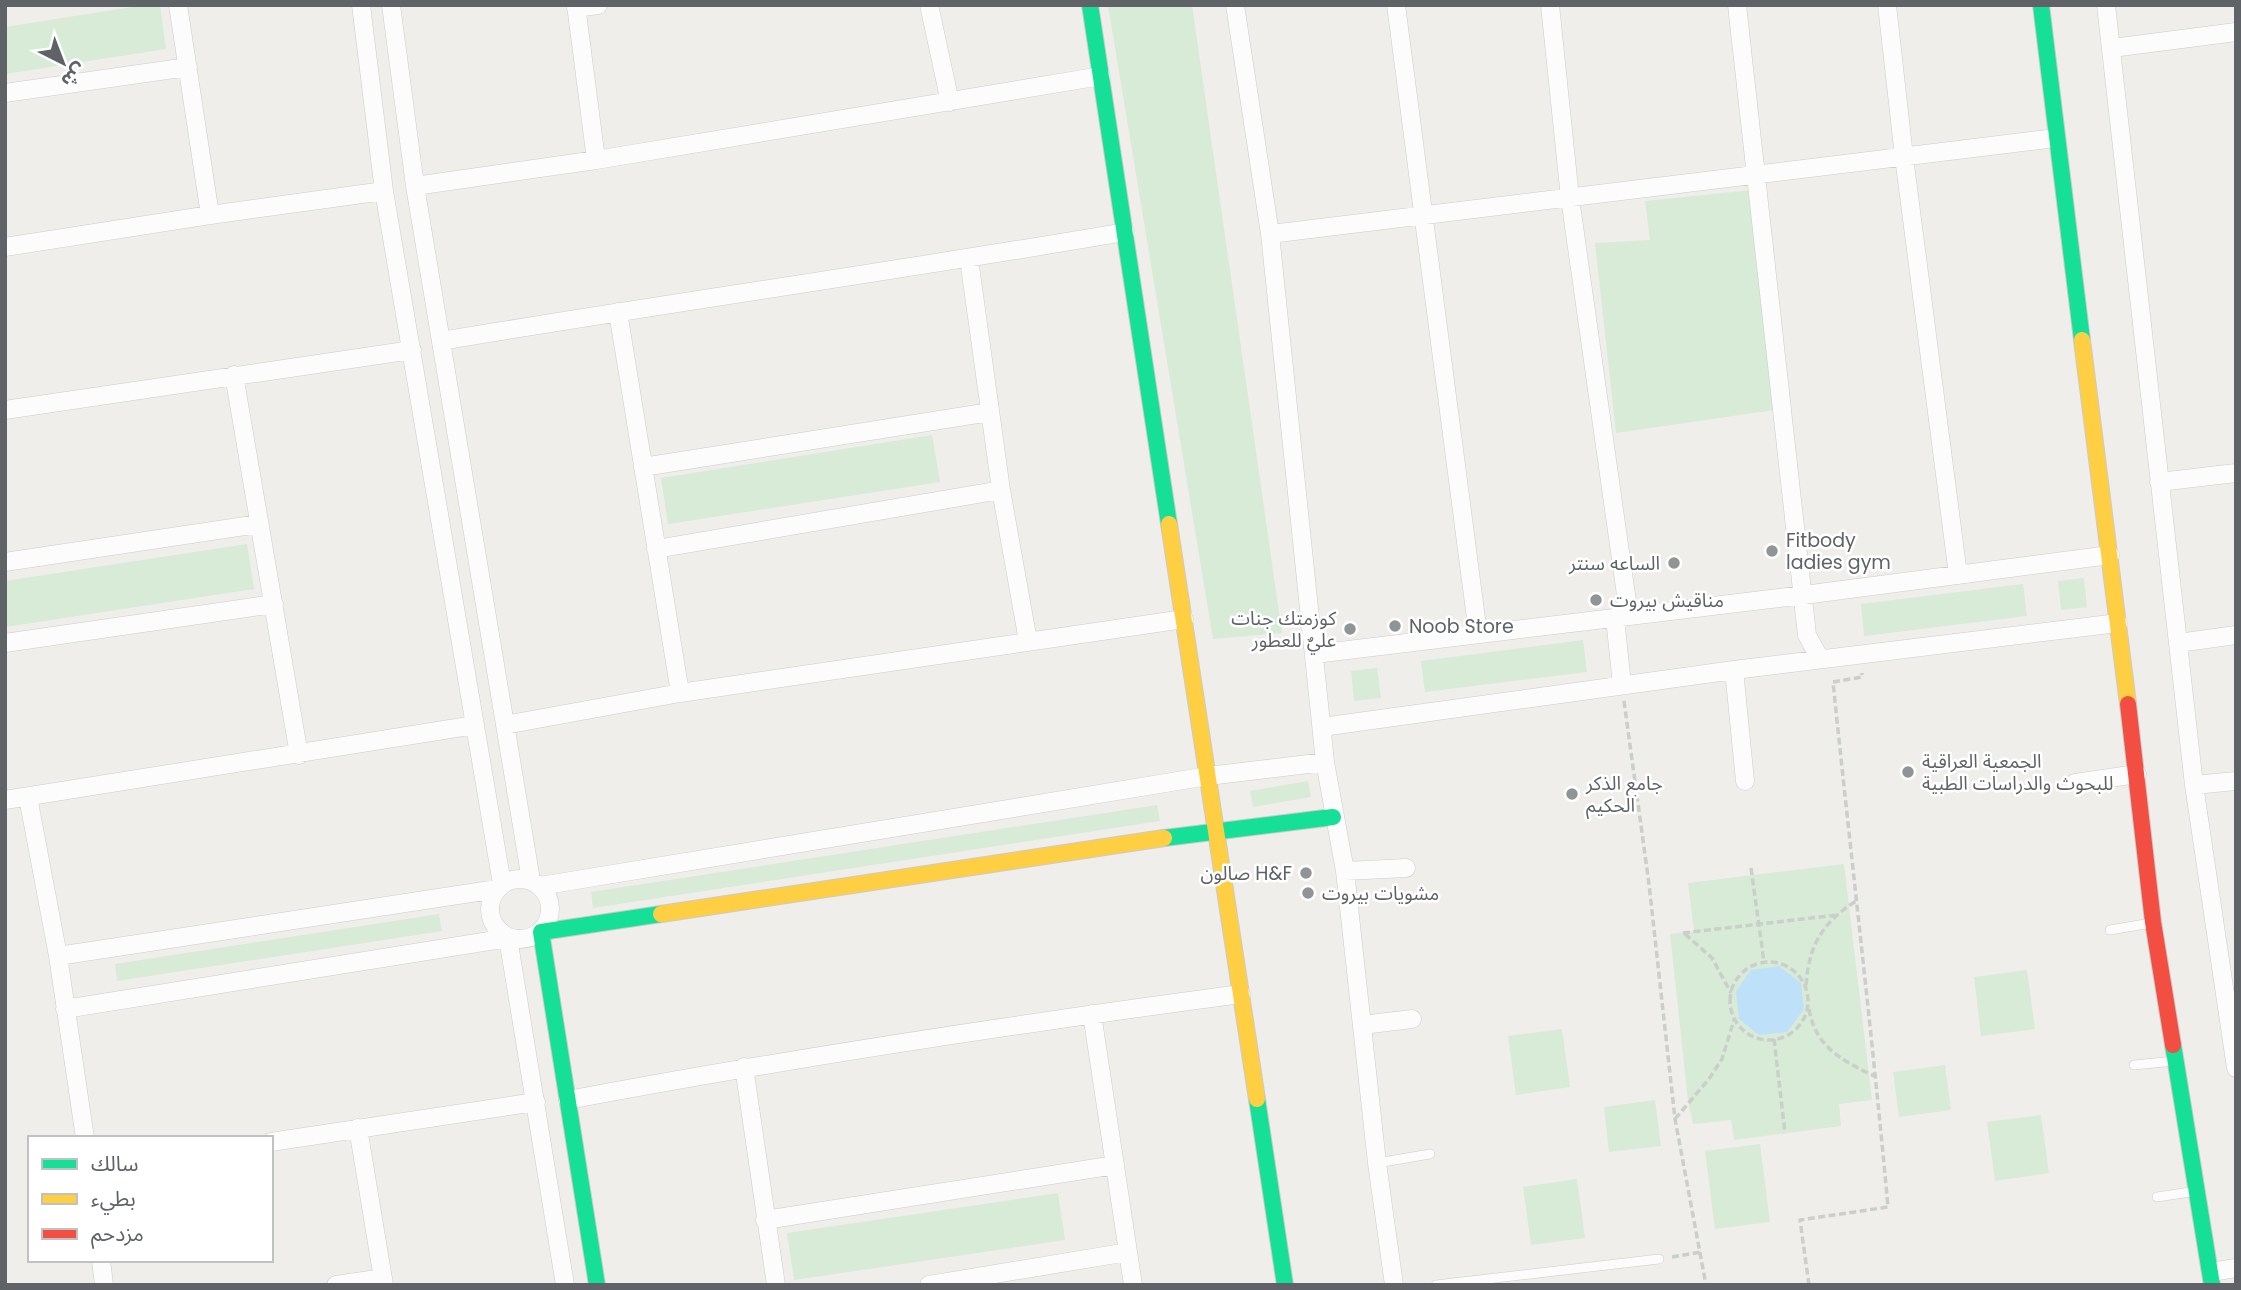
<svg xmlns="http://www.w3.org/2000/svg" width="2241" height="1290" font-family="Poppins,'Noto Sans Arabic',sans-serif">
	<rect width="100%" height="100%" fill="#efeeea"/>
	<path fill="#d8ebd6" d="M145,5H160L166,49L5,74V27Z
		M1108,5H1192L1282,633L1213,639Z
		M1752,190L1774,410L1616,433L1595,243L1650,240L1645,201Z
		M932,435L940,482L668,524L661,478Z
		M247,544L254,589L5,627V581Z
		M2084,578L2087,607L2061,610L2058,581Z
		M2023,584L2027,616L1864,636L1861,604Z
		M1583,640L1587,672L1425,692L1421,661Z
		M1377,668L1381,698L1354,701L1351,671Z
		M1308,781L1311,797L1253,807L1250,791Z
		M1157,805L1160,821L593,908L591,892Z
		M1844,864L1872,1100L1839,1104L1841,1126L1734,1140L1731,1120L1693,1124L1688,1101L1670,934L1694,931L1688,883Z
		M439,914L442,931L117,981L115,964Z
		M2027,970L2035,1029L1981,1036L1974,977Z
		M1562,1029L1570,1087L1516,1095L1508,1036Z
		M1945,1065L1951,1110L1899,1117L1893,1072Z
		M1655,1100L1661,1146L1609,1152L1604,1107Z
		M2041,1115L2049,1173L1995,1181L1987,1122Z
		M1760,1144L1770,1222L1715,1229L1705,1151Z
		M1577,1179L1585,1238L1531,1245L1523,1187Z
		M1058,1193L1065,1240L794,1280L787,1233Z"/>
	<path fill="#bfe0f9" d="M1779,966L1801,983L1804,1009L1787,1032L1759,1035L1739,1019L1736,991L1751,970Z"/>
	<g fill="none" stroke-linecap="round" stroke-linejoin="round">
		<g stroke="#cbcccc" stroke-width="10">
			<path id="lane" d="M2110,930L2151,923
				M2134,1065L2175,1061
				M1377,1163L1430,1154
				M2157,1197L2197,1191
				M1436,1285L1659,1259"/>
		</g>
		<g stroke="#cbcccc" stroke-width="19">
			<path id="street" d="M178,5L210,215
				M361,5L384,191L502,884
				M391,5L415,186L531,880
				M576,5L596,160
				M929,5L950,102
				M1235,5L1270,234L1325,762L1345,871L1377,1163L1394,1285
				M1396,5L1478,634
				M1550,5L1570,198L1629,616
				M1737,5L1807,635L1820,659
				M1887,5L1904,157L1958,575
				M2106,5L2194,785L2236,1068
				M576,8L598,5
				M2112,48L2236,32
				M5,93L188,67
				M415,186L596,160L1101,76
				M1270,234L2056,138
				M5,247L210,215L384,191
				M969,259L1001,490L1028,641
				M618,312L680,693
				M441,341C668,303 897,271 1125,232
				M234,375L299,755
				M5,410L412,350
				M643,467L990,412
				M2159,482L2236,473
				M656,549L1001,490
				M5,562L259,524
				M1615,618L1622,685
				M5,643L274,604
				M2178,643L2236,635
				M1315,654L1804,595L2110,555
				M1734,670L1745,781
				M505,725L680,693L1184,619
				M1322,727L1734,670L2118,623
				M2075,783L2137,774
				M2194,785L2236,781
				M28,797L58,956L85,1138
				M5,800L475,725
				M1345,871L1406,868
				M490 909a30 30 0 1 1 60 0a30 30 0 1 1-60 0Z
				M540,886L1208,776L1325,762
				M58,956L497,889
				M65,1009L508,938L565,1285
				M1092,1014L1133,1285
				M1362,1025L1412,1019
				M744,1067L776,1285
				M568,1100C791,1058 1016,1024 1241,994
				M358,1128L384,1285
				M271,1142L536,1102
				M765,1220L1115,1165
				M101,1260L104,1285
				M2211,1272L2236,1268
				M336,1285L383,1278
				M929,1285L1128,1252"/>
		</g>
		<g stroke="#cacacb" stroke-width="18">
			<path id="fast" d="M1090,5L1169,524
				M2041,5L2082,340
				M1164,838L1333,817
				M2173,1045L2212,1285
				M1257,1099L1285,1285
				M597,1285L541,932L661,914"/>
		</g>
		<g stroke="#cacacb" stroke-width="18">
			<path id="slow" d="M2082,340L2128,704
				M1169,524L1257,1099
				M661,914L1164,838"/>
		</g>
		<g stroke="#cacacb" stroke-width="18">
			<path id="jam" d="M2128,704L2153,922L2173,1045"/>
		</g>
		<path stroke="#cacfcc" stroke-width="3.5" stroke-dasharray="7 3.5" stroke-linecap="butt" d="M1624,701L1649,884L1675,1119L1706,1285
			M1751,868L1764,962
			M1683,933L1837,915
			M1685,934L1712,958L1731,993
			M1730 1001a39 39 0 1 1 78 0a39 39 0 1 1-78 0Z
			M1806,985C1809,945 1822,923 1856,901
			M1809,1009C1816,1049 1844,1061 1876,1077
			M1774,1039L1785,1133
			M1675,1119L1709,1079L1722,1059L1734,1020
			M1672,1257L1701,1252
			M1809,1285L1800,1220L1888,1207C1872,1032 1851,857 1833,682L1862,677V673"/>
		<use href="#lane" stroke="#fdfcfc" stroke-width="9"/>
		<use href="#street" stroke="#fdfcfc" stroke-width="18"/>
		<use href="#fast" stroke="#16e098" stroke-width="16"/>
		<use href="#slow" stroke="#ffcf43" stroke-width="16"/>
		<use href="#jam" stroke="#f24e42" stroke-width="16"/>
	</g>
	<g fill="#919496" stroke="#fff" stroke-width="2.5">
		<circle cx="1772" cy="551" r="7"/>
		<circle cx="1674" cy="563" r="7"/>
		<circle cx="1596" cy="600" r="7"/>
		<circle cx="1395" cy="626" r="7"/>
		<circle cx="1350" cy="629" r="7"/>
		<circle cx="1908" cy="772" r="7"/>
		<circle cx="1572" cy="794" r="7"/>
		<circle cx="1306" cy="873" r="7"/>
		<circle cx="1308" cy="893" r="7"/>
	</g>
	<g text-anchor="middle" stroke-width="5" stroke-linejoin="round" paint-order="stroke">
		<g font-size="19" fill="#5f6368" stroke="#fff" text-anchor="start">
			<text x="1786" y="547">Fitbody<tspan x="1786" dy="22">ladies gym</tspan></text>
			<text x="1660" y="570" text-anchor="end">الساعه سنتر</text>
			<text x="1610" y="607">مناقيش بيروت</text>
			<text x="1336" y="625" text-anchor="end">كوزمتك جنات<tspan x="1336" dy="22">عليٌ للعطور</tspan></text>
			<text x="1409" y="633">Noob Store</text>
			<text x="1922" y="768">الجمعية العراقية<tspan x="1922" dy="22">للبحوث والدراسات الطبية</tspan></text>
			<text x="1586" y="790">جامع الذكر<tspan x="1586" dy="22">الحكيم</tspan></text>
			<text x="1292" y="880" text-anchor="end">صالون H&amp;F</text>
			<text x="1322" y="900">مشويات بيروت</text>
		</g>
	</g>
	<rect width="2241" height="1290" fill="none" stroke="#5f6368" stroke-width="14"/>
	<rect x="28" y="1136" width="245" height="126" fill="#ffffff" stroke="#bfc1c3" stroke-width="2"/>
	<rect x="42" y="1159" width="35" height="10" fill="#16e098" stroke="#bfc1c3" stroke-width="2"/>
	<text x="91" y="1171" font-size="21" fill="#5f6368">سالك</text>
	<rect x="42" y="1194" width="35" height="10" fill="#ffcf43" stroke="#bfc1c3" stroke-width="2"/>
	<text x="91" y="1206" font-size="21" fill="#5f6368">بطيء</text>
	<rect x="42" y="1229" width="35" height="10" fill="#f24e42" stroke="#bfc1c3" stroke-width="2"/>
	<text x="91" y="1241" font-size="21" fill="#5f6368">مزدحم</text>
	<g transform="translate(63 63) rotate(138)" stroke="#ffffff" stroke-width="5" paint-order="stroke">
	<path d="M0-5L12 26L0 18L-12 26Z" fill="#5f6368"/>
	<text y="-10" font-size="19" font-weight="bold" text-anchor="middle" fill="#5f6368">ش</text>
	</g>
</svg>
